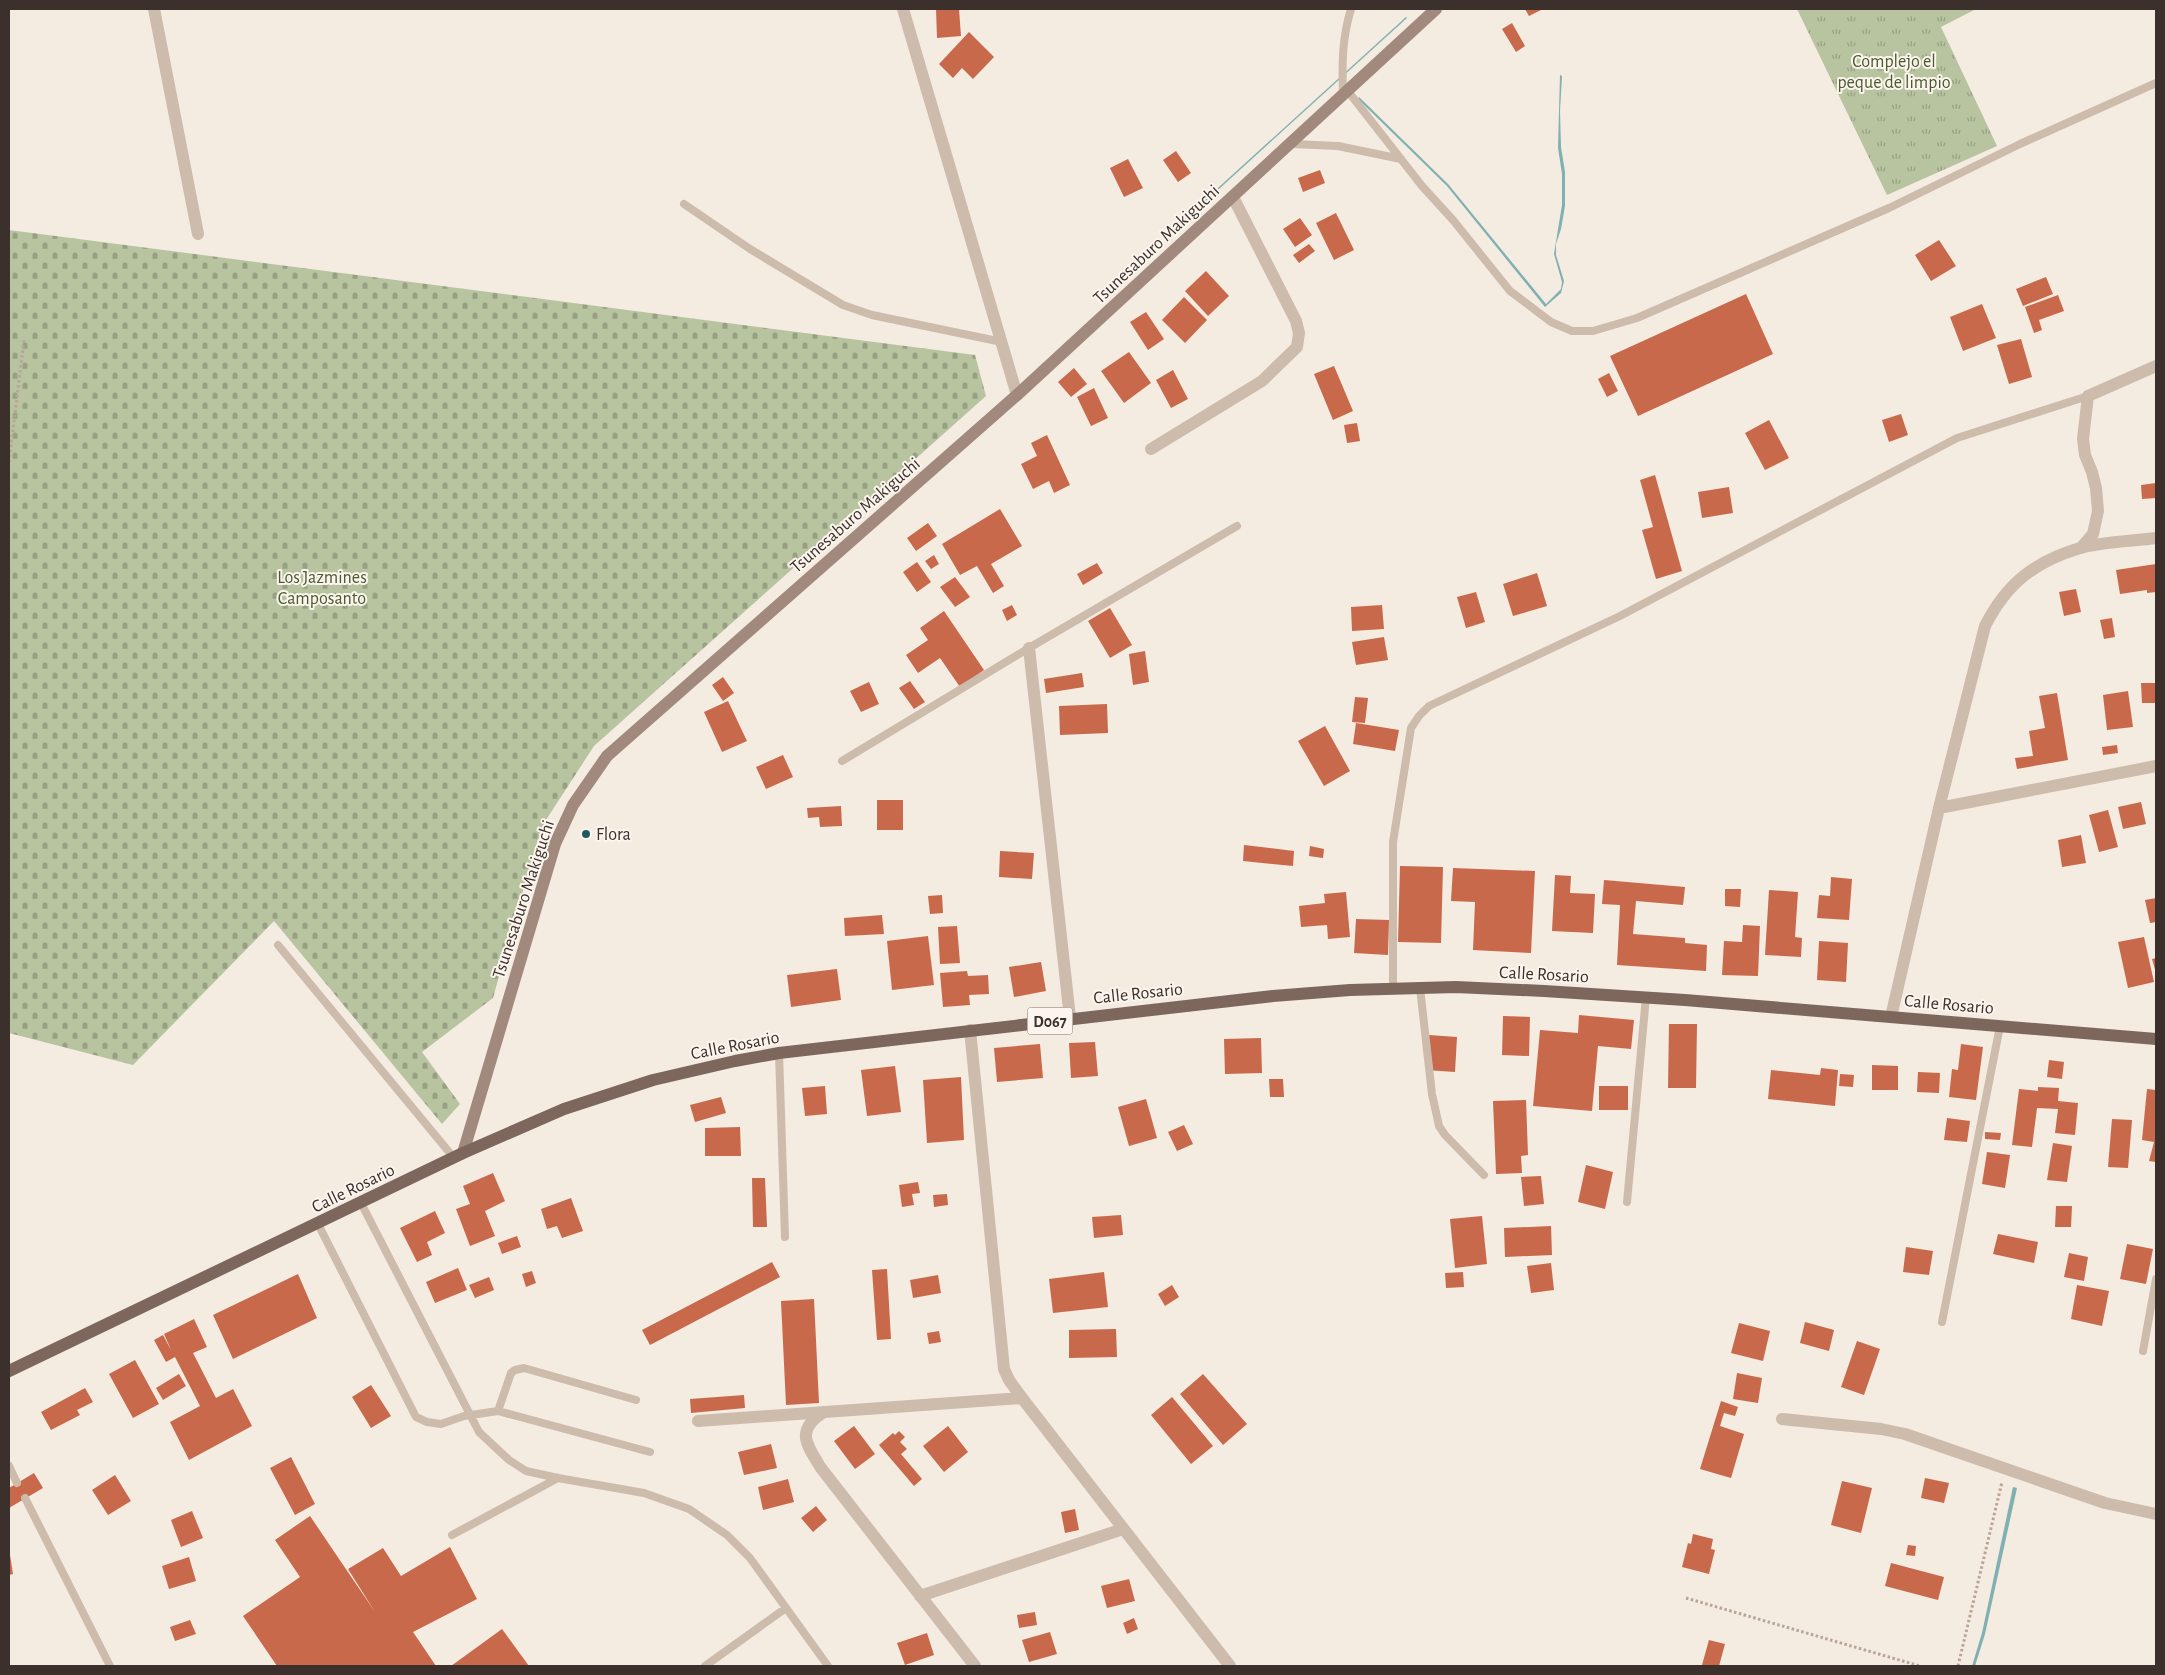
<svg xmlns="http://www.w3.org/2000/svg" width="2165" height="1675" font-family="'Alegreya Sans',sans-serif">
	<defs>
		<pattern id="cemetery-stones" width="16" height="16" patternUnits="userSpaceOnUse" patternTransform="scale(1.25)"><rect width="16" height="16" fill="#b8c4a0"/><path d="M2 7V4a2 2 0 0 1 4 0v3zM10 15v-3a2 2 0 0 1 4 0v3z" fill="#97a083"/></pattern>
		<pattern id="park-tufts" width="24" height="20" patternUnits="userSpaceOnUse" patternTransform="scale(1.25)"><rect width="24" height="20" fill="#b8c4a0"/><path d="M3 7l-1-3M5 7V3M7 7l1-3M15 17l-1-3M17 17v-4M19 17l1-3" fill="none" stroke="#97a083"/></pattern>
	</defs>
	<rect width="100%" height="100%" fill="#f4ebe1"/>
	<path fill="url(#cemetery-stones)" d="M9,230L975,355L986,396L594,746L544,823L534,852L493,998L422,1052L460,1104L442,1124L274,921L133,1065L9,1033Z"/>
	<path fill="url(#park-tufts)" d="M1797,9H1976L1941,27L1997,146L1887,195Z"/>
	<path fill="#7fb0b2" d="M1406,17L1407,18L1175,229L1174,228Z
		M1560,75L1562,76L1560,111L1561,147L1565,172V206L1561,229L1556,244V255L1564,281L1561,293L1545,307L1447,186L1358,99L1359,97L1448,184L1546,304L1561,289L1562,282L1554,254L1562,205V174L1558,148Z
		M2013,1487L2017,1488L1985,1634L1975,1666H1972L1982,1633Z"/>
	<path fill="#c8694b" d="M936,9H959L961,36L937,38Z
		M1525,9H1543L1529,16Z
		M1512,23L1525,46L1516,52L1502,29Z
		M969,32L994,57L973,79L962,68L953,78L939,64Z
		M1176,151L1191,173L1178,182L1163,160Z
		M1128,159L1143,188L1124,197L1110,168Z
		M1320,170L1325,183L1303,192L1298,178Z
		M1336,213L1354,250L1334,260L1316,223Z
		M1300,218L1312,235L1295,247L1283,229Z
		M1939,240L1956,266L1931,281L1915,255Z
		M1309,244L1315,251L1299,263L1293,255Z
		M1206,271L1229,296L1208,316L1185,291Z
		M2046,277L2053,294L2023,306L2016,289Z
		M1746,294L1773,354L1638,416L1610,356Z
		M2058,295L2064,311L2039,320L2042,330L2034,333L2025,307Z
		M1184,297L1207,320L1185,343L1162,320Z
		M1982,304L1996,338L1963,351L1950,317Z
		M1146,312L1164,339L1148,350L1130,322Z
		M2021,339L2032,377L2009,384L1997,345Z
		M1129,352L1151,383L1124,403L1101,371Z
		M1334,366L1353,411L1333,420L1314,374Z
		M1074,368L1087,384L1071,397L1058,382Z
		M1173,370L1188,399L1171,408L1156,380Z
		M1609,373L1618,391L1607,397L1598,379Z
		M1094,388L1108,418L1091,426L1077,397Z
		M1901,414L1908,435L1889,442L1882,420Z
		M1769,420L1789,458L1765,470L1745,433Z
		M1357,423L1360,441L1347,443L1344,425Z
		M1047,435L1070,485L1054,493L1049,481L1033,489L1021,464L1037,456L1031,443Z
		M1655,475L1682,571L1656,579L1642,530L1653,527L1640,480Z
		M2156,483V498L2142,499L2141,485Z
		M1729,487L1733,513L1702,518L1698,492Z
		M1000,509L1022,546L991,564L1004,586L993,593L977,566L960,575L942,544Z
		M928,523L937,536L916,551L907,538Z
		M934,555L939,564L931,569L925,561Z
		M917,562L931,582L917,592L903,572Z
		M1097,563L1103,573L1083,585L1077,574Z
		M2156,564V592L2147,593V590L2120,594L2116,570Z
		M1537,573L1547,606L1513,616L1503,584Z
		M955,577L970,597L955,607L940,587Z
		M2076,589L2081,612L2064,616L2059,592Z
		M1476,592L1485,622L1466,628L1457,597Z
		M1012,605L1017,615L1007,621L1002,610Z
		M1382,605L1384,629L1352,631L1351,607Z
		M1110,608L1132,645L1110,658L1088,621Z
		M944,611L984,670L960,687L940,658L918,673L906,655L928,640L920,628Z
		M2112,618L2115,637L2104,639L2100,620Z
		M1384,637L1388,660L1356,665L1352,642Z
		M1145,651L1149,682L1133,685L1129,654Z
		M1082,673L1084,687L1046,693L1044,679Z
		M723,677L734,693L723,701L712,685Z
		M910,681L925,702L914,709L899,688Z
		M869,682L879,704L861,712L850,691Z
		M2141,683H2156V703H2142Z
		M2128,691L2133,727L2107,730L2103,695Z
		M2057,693L2068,760L2017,769L2015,758L2033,756L2029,731L2045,728L2039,696Z
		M1355,697L1368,698L1365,723L1352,722Z
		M728,701L747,741L722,752L704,712Z
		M1107,704L1108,733L1060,735L1059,706Z
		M1356,723L1399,730L1395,751L1353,744Z
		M1325,726L1350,771L1324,786L1298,741Z
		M2117,745L2118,753L2103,755L2102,747Z
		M783,755L793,777L766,789L756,767Z
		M877,800H903V830H877Z
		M2141,802L2146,824L2123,829L2118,807Z
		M841,806L842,826L820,827L819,817L808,818L807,808Z
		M2108,810L2118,847L2099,852L2089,815Z
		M2081,835L2086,863L2062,867L2058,840Z
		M1244,845L1294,851L1293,866L1243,861Z
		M1310,846L1324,849L1323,858L1309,856Z
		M1000,851L1034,853L1032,879L999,877Z
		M1400,866L1443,867L1441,943L1398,942Z
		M1453,868L1535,871L1531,953L1473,950L1475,902L1451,901Z
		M1555,875L1571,876L1570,893L1595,894L1593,933L1552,931Z
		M1831,877L1852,879L1849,920L1817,918L1819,895L1830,896Z
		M1604,880L1685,887L1683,905L1636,901L1633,934L1685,938V943L1707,945L1706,971L1617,965L1620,905L1602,904Z
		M1725,889H1741L1740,907L1725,906Z
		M1769,890L1798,892L1795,937L1802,938L1801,957L1765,955Z
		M1346,892L1350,937L1328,939L1327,925L1301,927L1299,906L1325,903L1324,894Z
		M942,895L943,913L930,914L928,896Z
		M2156,898V922L2150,923L2145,900Z
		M882,915L884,934L845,936L844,918Z
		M1356,919L1389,920L1388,955L1354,953Z
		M1743,925L1760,926L1758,976L1722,975L1724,941L1742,942Z
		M957,926L960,963L940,964L938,927Z
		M928,936L934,985L892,990L887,941Z
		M2144,937L2154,982L2128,988L2118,942Z
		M1819,941L1848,943L1846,982L1817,980Z
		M2156,958V973L2152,959Z
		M1041,962L1046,991L1014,997L1009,967Z
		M837,969L841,1000L791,1007L787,975Z
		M967,971L968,976L988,975L989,994L969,995L970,1005L943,1007L940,973Z
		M1579,1015L1634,1020L1631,1049L1598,1046L1592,1111L1533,1106L1540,1030L1578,1033Z
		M1503,1016L1530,1017L1529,1056L1502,1055Z
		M1669,1024H1697L1696,1088H1668Z
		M1429,1035L1457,1037L1455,1072L1426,1070Z
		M1261,1038L1262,1073L1225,1074L1224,1039Z
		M1095,1042L1098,1076L1071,1078L1069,1043Z
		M1040,1044L1043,1078L997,1082L994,1048Z
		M1961,1044L1983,1047L1976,1100L1949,1097L1952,1069L1958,1070Z
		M2049,1060L2064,1062L2062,1079L2047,1077Z
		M1872,1065L1898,1066V1090H1872Z
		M895,1066L901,1112L867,1116L861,1070Z
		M1821,1068L1838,1070L1835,1106L1768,1099L1771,1070L1820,1075Z
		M1918,1072L1940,1073L1939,1093L1917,1092Z
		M1840,1074L1854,1075L1853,1087L1839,1086Z
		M961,1077L964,1140L927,1143L923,1080Z
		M1269,1079H1283L1284,1097H1270Z
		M825,1086L827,1114L805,1116L802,1088Z
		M1599,1086H1628V1110H1599Z
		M2038,1087L2059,1088L2058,1101L2078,1103L2075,1135L2055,1133L2058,1109L2037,1108L2032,1147L2012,1145L2019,1089L2038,1091Z
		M2147,1089L2156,1090V1162L2149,1161L2154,1142L2142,1140Z
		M721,1097L726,1113L695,1122L690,1105Z
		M1146,1099L1157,1138L1129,1146L1118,1107Z
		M1526,1100L1528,1155L1521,1156L1522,1173L1496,1174L1493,1101Z
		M1947,1118L1970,1121L1967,1142L1944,1140Z
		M2112,1119L2132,1120L2128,1168L2108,1167Z
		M1184,1125L1193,1144L1177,1151L1168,1132Z
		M740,1127L741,1156H705V1128Z
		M1985,1132L2001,1133L2000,1140L1985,1139Z
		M2053,1143L2072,1146L2067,1182L2047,1180Z
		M1987,1152L2010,1155L2005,1188L1982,1184Z
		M1586,1165L1613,1172L1605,1209L1578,1202Z
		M493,1173L505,1201L485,1211L495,1236L470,1246L456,1209L470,1204L463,1186Z
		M1541,1176L1544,1204L1524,1206L1521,1177Z
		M752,1178H765L767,1227H753Z
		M918,1182L920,1193L912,1194L914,1205L902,1207L899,1185Z
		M947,1194L948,1205L934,1207L933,1195Z
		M571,1198L583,1231L562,1238L557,1226L547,1229L541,1209Z
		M2056,1206H2072L2071,1227H2055Z
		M435,1211L445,1233L427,1242L432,1255L417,1262L400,1228Z
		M1121,1215L1123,1235L1094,1238L1092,1217Z
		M1482,1216L1487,1264L1455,1268L1450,1219Z
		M1551,1226L1552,1255L1505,1257L1504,1228Z
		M1998,1234L2038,1242L2034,1263L1993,1254Z
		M517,1236L521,1247L502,1254L498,1243Z
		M2127,1244L2153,1249L2146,1284L2120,1279Z
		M1906,1247L1933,1251L1929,1275L1903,1272Z
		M2069,1253L2088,1257L2084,1281L2064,1277Z
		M772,1262L780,1277L650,1345L642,1330Z
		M1551,1263L1554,1290L1531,1293L1527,1266Z
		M458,1268L467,1290L435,1303L426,1282Z
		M887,1269L891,1339L877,1340L872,1270Z
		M532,1271L536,1283L526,1287L522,1274Z
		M1104,1272L1108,1307L1053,1313L1049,1279Z
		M1463,1272L1464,1287L1446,1288L1445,1273Z
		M298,1274L317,1318L233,1359L213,1315Z
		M938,1275L941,1293L913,1298L910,1280Z
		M489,1277L494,1290L475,1298L469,1285Z
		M1172,1285L1179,1297L1165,1306L1158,1294Z
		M2077,1285L2109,1291L2102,1326L2071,1319Z
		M814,1299L819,1403L786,1405L781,1301Z
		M194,1319L207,1347L193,1353L216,1398L233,1389L252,1426L189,1460L170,1422L200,1406L175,1357L166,1362L154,1340L163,1335L171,1350L164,1334Z
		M1805,1322L1834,1330L1829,1351L1800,1343Z
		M1739,1323L1770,1331L1763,1361L1731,1353Z
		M1116,1329L1117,1357L1069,1358V1330Z
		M939,1331L941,1342L929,1344L927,1333Z
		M1857,1341L1880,1349L1864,1395L1841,1387Z
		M135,1360L159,1404L133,1418L109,1374Z
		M1737,1373L1762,1378L1758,1403L1733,1399Z
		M179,1374L186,1386L163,1400L156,1388Z
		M1203,1374L1247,1424L1223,1445L1180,1394Z
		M371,1385L391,1416L371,1428L352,1397Z
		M85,1388L93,1402L77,1410L80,1415L51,1430L41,1412Z
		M744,1395L745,1408L691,1413L690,1399Z
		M1172,1397L1213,1446L1191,1464L1151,1415Z
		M1721,1401L1738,1407L1735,1416L1724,1413L1720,1426L1744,1434L1731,1478L1700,1469Z
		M854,1426L875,1454L855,1469L834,1441Z
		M948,1426L968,1452L944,1472L923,1446Z
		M899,1431L905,1437L900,1442L907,1449L901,1454L922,1479L914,1486L879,1445L893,1433L895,1435Z
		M771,1444L777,1468L744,1475L738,1452Z
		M291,1457L315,1504L295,1515L270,1468Z
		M34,1473L43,1488L9,1508V1488Z
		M115,1475L131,1501L108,1515L92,1490Z
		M1925,1478L1949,1483L1944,1503L1921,1498Z
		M788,1479L794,1502L763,1510L758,1487Z
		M1842,1481L1872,1488L1861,1533L1831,1525Z
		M816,1506L827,1520L813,1532L801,1518Z
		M1075,1509L1079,1530L1065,1533L1061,1512Z
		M192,1511L203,1538L181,1547L171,1520Z
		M310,1516L375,1612L348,1569L383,1548L401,1576L450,1547L477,1599L413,1632L436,1666H277L243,1616L300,1577L275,1540Z
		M1693,1534L1713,1539L1711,1549L1715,1550L1709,1574L1682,1567L1688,1543L1691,1544Z
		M1908,1545L1916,1546L1915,1556L1906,1555Z
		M10,1555L13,1574L9,1575V1556Z
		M189,1557L196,1581L169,1589L162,1566Z
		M1891,1563L1944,1577L1938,1600L1885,1586Z
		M1129,1579L1135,1601L1107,1608L1101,1586Z
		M1035,1612L1037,1625L1019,1628L1017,1615Z
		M1134,1618L1138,1629L1127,1634L1123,1623Z
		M190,1620L196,1634L175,1641L170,1627Z
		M502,1629L529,1666H451Z
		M1050,1632L1057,1654L1029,1662L1022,1640Z
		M927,1633L934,1655L905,1665L897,1643Z
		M1709,1640L1725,1644L1719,1666L1702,1665Z"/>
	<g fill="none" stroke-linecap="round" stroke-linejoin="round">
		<path stroke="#b9a596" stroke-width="3" stroke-dasharray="2.5 2.5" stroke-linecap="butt" d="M9,462L24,340
			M1686,1598L1920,1666
			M1958,1666L2002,1482"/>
		<path stroke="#cdbbac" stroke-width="8" d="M1347,90L1422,186L1453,220L1510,291L1551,322L1572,331H1593L1637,318L1889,208L2020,144L2156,83
			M1343,94C1342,64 1342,38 1351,9
			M1292,144L1338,146L1401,159
			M684,204L750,249L843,305L872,315L1002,342
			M842,761L1029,648L1237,526
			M278,945L454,1158
			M1420,988L1432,1094L1439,1126L1445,1135L1484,1175
			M1393,989V842L1411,728L1419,716L1429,706L1620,616L1957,438L2088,396
			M779,1053L785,1237
			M1627,1202L1646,997
			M361,1203L479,1432L509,1460L526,1471L558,1478L644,1493L689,1509L727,1535L750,1558L828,1666
			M318,1224L416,1417L427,1422L441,1424L464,1416L498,1411L650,1452
			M1942,1322L2000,1026
			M2143,1351L2156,1279
			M498,1411L511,1373L515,1370L524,1368L636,1400
			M9,1466L17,1483
			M25,1498L110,1666
			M452,1535L558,1478
			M705,1666L786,1608"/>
		<path stroke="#cdbbac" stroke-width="12" d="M154,9L198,234
			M903,9L1017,395
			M1151,449L1262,381L1297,347L1299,333L1296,321L1233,197
			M2081,548L2093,534L2098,511L2096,488L2092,472L2085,455L2083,439L2088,396L2156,366
			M1029,648L1070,1018
			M1939,808L2156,766
			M1891,1017L1939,808L1985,626C2007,583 2034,562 2080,548C2101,542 2134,541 2156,538
			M970,1030L1004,1369L1009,1380L1022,1398L1230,1666
			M824,1412C795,1430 806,1444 821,1468L975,1666
			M1782,1419L1881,1429L1905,1434L2105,1503L2156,1514
			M698,1421L1022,1398
			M920,1596L1123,1529"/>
		<path stroke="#a18a7d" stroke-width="12" d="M463,1153L555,844L573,805L607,756L1017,395L1436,9"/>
		<path stroke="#7d675c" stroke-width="12" d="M9,1371L463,1153L564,1109L653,1080L735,1061L779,1053L1273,996L1350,990L1456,987L1544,991L1685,1000L2156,1039"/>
	</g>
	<circle fill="#1f5a5e" stroke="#fbf5ee" stroke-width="2" cx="586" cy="834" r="5"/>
	<g text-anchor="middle" stroke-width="4" stroke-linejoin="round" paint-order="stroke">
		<rect fill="#fbf5ee" stroke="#756b66" stroke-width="1" x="1027.5" y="1007.5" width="45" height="27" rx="4"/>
		<g font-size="16" font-weight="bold" fill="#3b302b">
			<text x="1050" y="1027">D067</text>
		</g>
		<g font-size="18" fill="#4a5a2e" stroke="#fbf5ee">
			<text x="1894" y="67">Complejo el<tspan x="1894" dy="21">peque de limpio</tspan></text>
			<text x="322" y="583">Los Jazmines<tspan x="322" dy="21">Camposanto</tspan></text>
		</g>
		<g font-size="18" fill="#3b302b" stroke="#fbf5ee">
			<text transform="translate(1156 244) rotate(-43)" y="6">Tsunesaburo Makiguchi</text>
			<text transform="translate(855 515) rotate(-41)" y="6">Tsunesaburo Makiguchi</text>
			<text transform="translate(523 899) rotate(-72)" y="6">Tsunesaburo Makiguchi</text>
			<text transform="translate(1544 974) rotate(3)" y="6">Calle Rosario</text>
			<text transform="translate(1138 993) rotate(-6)" y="6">Calle Rosario</text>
			<text transform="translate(1949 1004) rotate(5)" y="6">Calle Rosario</text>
			<text transform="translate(735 1045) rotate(-11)" y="6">Calle Rosario</text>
			<text transform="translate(353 1188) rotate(-26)" y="6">Calle Rosario</text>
		</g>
		<g font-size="18" fill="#3b302b" stroke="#fbf5ee" text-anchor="start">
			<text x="596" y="840">Flora</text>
		</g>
	</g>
	<rect width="2165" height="1675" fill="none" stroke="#3b302b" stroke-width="20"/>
</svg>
